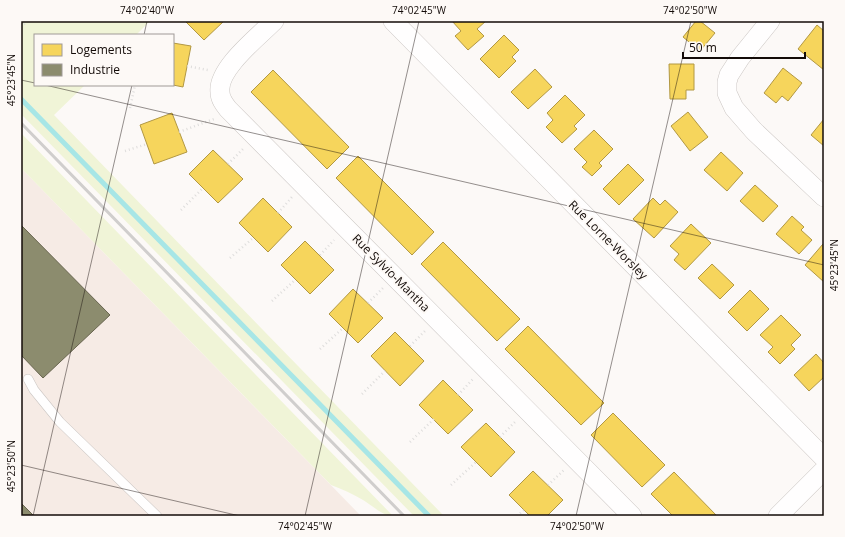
<svg xmlns="http://www.w3.org/2000/svg" width="845" height="537" font-family="'Open Sans',sans-serif">
	<rect width="100%" height="100%" fill="#fcf9f7"/>
	<path fill="#f6ebe5" d="M21,168L323,477L361,516H21Z"/>
	<path fill="#f0f4d7" d="M21,21H150L136,35H35V85H85L54,115L444,516H414L21,114Z
		M21,133L393,516C382,516 372,505 363,500C353,494 342,489 331,485L21,168Z"/>
	<path fill="#f6d55c" stroke="#b29843" d="M185,21H224L204,40Z
		M452,21H486L477,29L484,36L468,50L455,36L461,31Z
		M696,21H700L715,33L700,51L683,37Z
		M817,25L824,31V70L798,49Z
		M504,35L519,50L512,57L516,61L499,78L480,59Z
		M173,43L191,46L183,87L173,85Z
		M669,64H694V90H686V99H670Z
		M783,68L802,83L788,101L782,96L776,103L764,93Z
		M535,69L552,87L528,109L511,92Z
		M273,70L349,147L327,169L251,92Z
		M565,95L585,115L574,126L577,129L562,143L546,127L553,120L547,113Z
		M688,112L708,137L690,151L671,126Z
		M172,113L187,152L154,164L140,125Z
		M824,119V146L811,135Z
		M594,130L613,149L599,163L602,166L592,176L582,167L587,162L574,149Z
		M213,150L243,179L218,203L189,174Z
		M721,152L743,173L727,191L704,170Z
		M358,156L434,232L412,255L336,178Z
		M628,164L644,180L619,205L603,189Z
		M755,185L778,206L763,222L740,201Z
		M263,198L292,227L268,252L239,223Z
		M653,198L660,205L665,200L678,212L654,238L633,219Z
		M792,216L804,227L801,230L812,240L799,254L776,234Z
		M691,224L711,243L685,270L674,260L679,254L670,246Z
		M305,241L334,270L310,294L281,265Z
		M443,242L520,319L497,341L421,264Z
		M823,244L824,245V282L805,265Z
		M712,264L734,285L720,299L698,278Z
		M353,289L383,318L358,343L329,314Z
		M750,290L769,309L747,331L728,312Z
		M781,315L801,335L791,345L795,349L780,364L768,352L773,347L760,335Z
		M528,326L604,403L581,425L505,349Z
		M395,332L424,361L400,386L371,356Z
		M816,354L824,363V377L809,391L794,375Z
		M443,380L473,410L448,434L419,405Z
		M613,413L665,465L642,487L591,435Z
		M486,423L515,452L491,477L461,447Z
		M533,471L563,500L547,516H530L509,495Z
		M674,472L717,516H673L651,494Z"/>
	<path fill="#8c8c6e" stroke="#68654f" d="M21,225L110,315L43,378L21,355Z
		M21,503L34,516H21Z"/>
	<g fill="none" stroke-linecap="round" stroke-linejoin="round">
		<path stroke="#a7e6e6" stroke-width="5" d="M21,99L429,516"/>
		<g stroke="#cac5c2" stroke-width="10">
			<path id="lane" d="M28,379L34,390L60,422L157,516"/>
		</g>
		<g stroke="#cac5c2" stroke-width="20">
			<path id="street" d="M274,21C258,37 217,69 220,92C220,99 224,104 228,109L632,516
				M393,21L824,458
				M770,21L740,58L729,75L727,82V93L734,108L754,131L824,197
				M778,516L824,470"/>
		</g>
		<path stroke="#dedddc" stroke-width="2.5" stroke-dasharray="1 3" stroke-linecap="butt" d="M21,27L28,21
			M187,66L208,70
			M130,108L135,85
			M179,132L214,119
			M125,151L147,144
			M228,164L243,149
			M181,210L203,188
			M278,213L292,197
			M320,255L334,240
			M230,258L253,238
			M272,301L295,280
			M368,303L383,288
			M410,346L425,331
			M320,349L343,328
			M362,394L385,371
			M458,395L473,379
			M500,437L515,422
			M410,442L434,419
			M451,485L476,462
			M548,485L564,470
			M517,516L524,510"/>
		<use href="#lane" stroke="#fffefe" stroke-width="9"/>
		<use href="#street" stroke="#fffefe" stroke-width="19"/>
		<path stroke="#d0cecd" stroke-width="3" d="M21,123L404,516"/>
	</g>
	<path fill="none" stroke="#130b08" stroke-width="1" stroke-opacity="0.45" d="M144,35L147,21M21,80L35,83M45,85L824,265M21,465L240,516M33,516L132,85M305,516L419,21M576,516L691,21"/>
	<g text-anchor="middle" stroke-width="4" stroke-linejoin="round" paint-order="stroke">
		<g font-size="12" fill="#130b08" stroke="#fdf9f6">
			<text transform="translate(608 240) rotate(45)" y="4">Rue Lorne-Worsley</text>
			<text transform="translate(391 273) rotate(45)" y="4">Rue Sylvio-Mantha</text>
		</g>
	</g>
	<rect width="845" height="537" fill="none" stroke="#fdf9f6" stroke-width="44"/>
	<rect x="34" y="34" width="140" height="52" fill="#fdf9f6" stroke="#9f9a97"/>
	<rect x="42" y="44" width="20" height="12" fill="#f6d55c" stroke="#9f9a97"/>
	<text x="70" y="54" font-size="12" fill="#130b08">Logements</text>
	<rect x="42" y="64" width="20" height="12" fill="#8c8c6e" stroke="#9f9a97"/>
	<text x="70" y="74" font-size="12" fill="#130b08">Industrie</text>
	<path d="M683 52v6h122v-6" fill="none" stroke="#130b08" stroke-width="2"/>
	<text x="689" y="52" font-size="12" fill="#130b08" stroke="#fdf9f6" stroke-width="3" paint-order="stroke">50 m</text>
	<rect x="22" y="22" width="801" height="493" fill="none" stroke="#130b08" stroke-width="1.5"/>
	<g font-size="10" text-anchor="middle" fill="#130b08">
		<text x="147" y="14">74°02'40"W</text>
		<text x="419" y="14">74°02'45"W</text>
		<text x="690" y="14">74°02'50"W</text>
		<text transform="translate(11 80) rotate(-90)" y="4">45°23'45"N</text>
		<text transform="translate(834 265) rotate(-90)" y="4">45°23'45"N</text>
		<text transform="translate(11 466) rotate(-90)" y="4">45°23'50"N</text>
		<text x="305" y="530">74°02'45"W</text>
		<text x="577" y="530">74°02'50"W</text>
	</g>
</svg>
